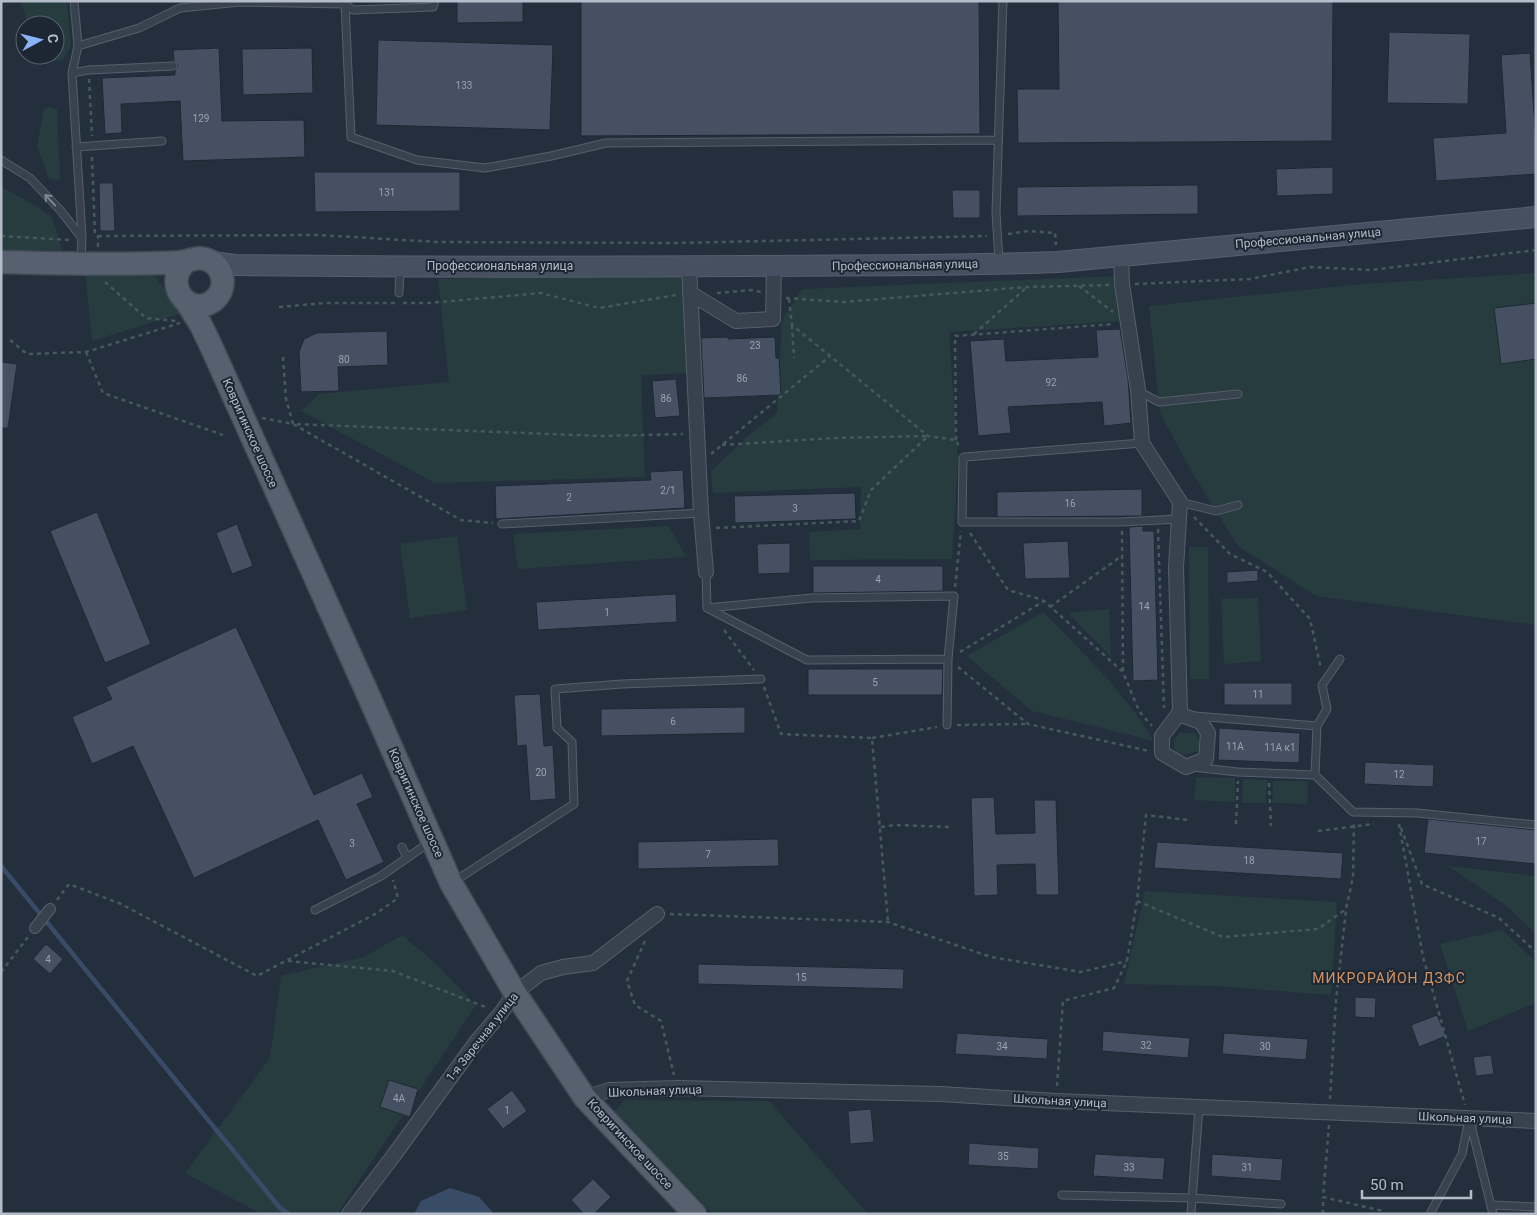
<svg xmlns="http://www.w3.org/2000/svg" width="1537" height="1215" font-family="Roboto,sans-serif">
	<rect width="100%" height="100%" fill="#242f3e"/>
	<path fill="#263c3f" d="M21,1H67L71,46L63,60L45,62L38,60L37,55H55V25H28Z
		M49,107L57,109L60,180L49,179L37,146L44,110Z
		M1,187L38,207L52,217L62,250H1Z
		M85,270L154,275L182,313L92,341Z
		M681,273L687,373L641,375L645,477L435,483L301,411L319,394L449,382L438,279Z
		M1536,273V625L1316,596L1238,546L1193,474L1160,413L1149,306L1363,284Z
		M1118,276L1124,321L949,332L958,462L952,559L810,560L809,532L860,529L861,487L713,493L711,471L749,435L777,413L782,320L802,289Z
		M669,526L686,557L518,569L513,534Z
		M457,536L467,610L410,618L400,544Z
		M1189,547H1208L1209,679H1190Z
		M1258,598L1261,661L1224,664L1221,599Z
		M1109,609L1111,657L1068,613Z
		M1043,612C1082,652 1125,692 1154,741L1032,711L967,656Z
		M1179,733H1195L1200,742L1198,751L1181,756L1174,749V740Z
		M1196,777L1235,778V802L1194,800Z
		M1243,779L1267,780L1266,803H1242Z
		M1273,781H1308L1307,804L1272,803Z
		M1448,866L1536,876V934L1508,907Z
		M1145,891L1337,902L1331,995L1215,986L1124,984Z
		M1502,930L1536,962V1003L1468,1031L1440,944Z
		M402,935L436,964L476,1005L337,1214H261L185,1173L270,1058L281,976L364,957Z
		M624,1100L769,1101L868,1214H713L614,1112Z"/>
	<path fill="#394c67" d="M450,1188L479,1197L494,1214H414L421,1201Z"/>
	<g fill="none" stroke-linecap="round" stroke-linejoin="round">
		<path stroke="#394c67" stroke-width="4.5" d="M1,866L280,1208L289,1214"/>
	</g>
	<path fill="#455162" stroke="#1f2835" d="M457,1H523V22L457,23Z
		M581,1H979L980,134L581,136Z
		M1058,1H1333L1332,141L1018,143L1017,89H1059Z
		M1389,32L1470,34L1468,104L1387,103Z
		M378,40L553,45L550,130L376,125Z
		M219,48L222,121L304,120L305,157L183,161L180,101L121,104L122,133L105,134L102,78L175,75V71L178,65L174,61L173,50Z
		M312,48L313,93L243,95L242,49Z
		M1530,53L1536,143V174L1436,181L1433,138L1506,133L1501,55Z
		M1333,167V194L1277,196L1276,169Z
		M314,172H460V211L315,212Z
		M99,183H113L115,231H100Z
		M1198,185V214L1017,216V187Z
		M952,190H980V218H953Z
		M1536,303V359L1501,364L1494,308Z
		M1120,329L1128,379L1131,423L1104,426L1102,402L1008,407L1011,433L978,436L970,341L1004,339L1006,361L1098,357L1096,330Z
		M387,331L388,365L338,367L339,391L301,392L299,352L304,339L317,333Z
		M728,337V339L775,337L776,358H779L781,395L704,398L701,338Z
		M1,362L17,364L8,428H1Z
		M676,379L680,416L655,418L652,381Z
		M683,470L685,508L496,519L495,486L651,480L650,472Z
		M1142,489V516L997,517V492Z
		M855,493L856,519L735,523L734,496Z
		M97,512L151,644L105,663L50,531Z
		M237,524L253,566L232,574L216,533Z
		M1143,526V531H1154L1158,680L1133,681L1129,527Z
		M1068,541L1070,578L1025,579L1023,543Z
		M790,543V573L758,574L757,544Z
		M813,566H943V591L813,593Z
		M1258,570V581L1227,583V572Z
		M676,594L677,622L538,630L536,602Z
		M236,627L314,795L362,773L373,797L357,804L384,862L346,880L318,820L194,878L133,746L92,764L72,717L112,699L106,687Z
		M808,669H943L942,695H808Z
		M1224,683H1292V705H1224Z
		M540,694L544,746L553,745L556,799L530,801L526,745L517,746L514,695Z
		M745,707V733L601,736V709Z
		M1219,728L1300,733L1299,763L1218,760Z
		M1365,762L1434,765L1433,787L1364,784Z
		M994,797L996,834L1035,833L1034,800H1056L1059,895H1036L1035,864L997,865L998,895L974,896L971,798Z
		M1428,819L1536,830V864L1424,853Z
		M778,839L779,866L638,869V842Z
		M1157,842L1343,853L1341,879L1154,868Z
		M46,944L63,959L50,974L33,959Z
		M698,964L904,969L903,989L698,984Z
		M1355,997L1376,998L1375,1018L1355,1017Z
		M1437,1015L1446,1036L1419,1047L1411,1025Z
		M1103,1031L1190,1038L1188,1058L1102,1051Z
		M957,1033L1048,1039L1047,1059L955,1054Z
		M1224,1033L1308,1039L1306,1060L1222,1054Z
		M1491,1055L1494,1074L1476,1076L1473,1057Z
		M389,1080L418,1089L410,1117L380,1107Z
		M512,1090L527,1111L503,1129L487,1109Z
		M871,1109L874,1142L850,1144L848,1111Z
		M969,1143L1039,1148L1038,1169L968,1165Z
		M1095,1154L1165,1158L1163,1180L1093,1176Z
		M1212,1154L1283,1159L1281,1181L1211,1176Z
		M593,1179L611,1197L594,1214H584L571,1200Z"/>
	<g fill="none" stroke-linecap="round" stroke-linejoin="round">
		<g stroke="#565f6c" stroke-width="9">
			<path id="service" d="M74,1L78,46L72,73L82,237L81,261
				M345,2V4L353,10L433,7L435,1
				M78,46L139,28L180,8L240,2L345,4L351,137L417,160L485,168L551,156L606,143L998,140
				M72,73L89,70L173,66
				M76,147L162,141
				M1,160L30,178L61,211L81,237
				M999,261L996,212L1003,1
				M399,293L400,268
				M1138,391L1159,402L1238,394
				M964,457L1142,443
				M963,458L962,522H1121L1179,519
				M1180,502L1216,511L1238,505
				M502,524L701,513
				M706,572L707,608L807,660L948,659
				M707,608L812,598L954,596L948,659L947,725
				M1195,716L1317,726L1315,775
				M1317,726L1327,709L1322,685L1340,659
				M1192,767L1238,772L1315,775L1353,812L1417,813L1536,825
				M402,847L407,858
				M453,882L574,804L572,742L557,728L555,689L622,684L761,679
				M315,910L381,876L430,842
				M1470,1121L1493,1214
				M1062,1195L1192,1198L1281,1204
				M1492,1205L1536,1207
				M1191,1214L1199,1107
				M1430,1214L1462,1154L1469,1119"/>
		</g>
		<g stroke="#565f6c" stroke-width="12">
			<path id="pedestrian" d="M35,928L50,909"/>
		</g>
		<g stroke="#565f6c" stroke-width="16">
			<path id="minor" d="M1121,256L1122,284L1138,390L1142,443L1180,502L1176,568L1180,712L1162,736V753L1186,767L1206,759L1208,733L1201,722L1178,714
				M689,266L701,513L706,572
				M690,293L736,321L773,319L774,266
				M585,1098L609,1090L678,1088L940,1094L1056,1101L1536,1121
				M349,1214L394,1155L477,1041L501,1013L515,993L541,973L563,967L593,963L657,914"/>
		</g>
		<g stroke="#565f6c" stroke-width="22">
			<path id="secondary" d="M212,262L235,265C406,267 577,267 748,266C851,265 955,266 1058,262L1536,217"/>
		</g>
		<g stroke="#414a57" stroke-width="25">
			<path id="primary" d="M1,262C54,263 108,265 161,263C169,263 179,263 187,261C194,259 198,257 205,259C224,264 229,289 213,301C188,319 161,282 187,261
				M186,301L201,325L211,346L366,690L451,883L515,993L585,1098L695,1214"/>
		</g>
		<path stroke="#44595c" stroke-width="2.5" stroke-dasharray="4 4" stroke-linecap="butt" d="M89,79L92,136
			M92,157L95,235L98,236V247
			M1008,234L1028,231L1055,233L1056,245
			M1,236L70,240
			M98,236L319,235L437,242L676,243L987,236
			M105,282L146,318L176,321
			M1135,284L1250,279L1310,267L1371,270L1536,250
			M1079,286L1113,312
			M717,293L752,290L761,292
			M786,298L843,302L1027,287L1109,285
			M789,299L792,325L928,436L956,440L960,449
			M403,303H429L541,293L599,308L676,295
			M279,307L325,303H395
			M792,325L794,358
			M974,334L1026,288
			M10,340L27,354L86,352L180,323
			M86,352L103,393L223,435
			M283,357L286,399L293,424L601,436L683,434
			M262,418L293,424L461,520L493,523
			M956,440L955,336L1114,324
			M722,445L834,438L927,436
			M711,454L830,356
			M1194,517L1230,554L1267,572L1310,619L1321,669
			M716,528L859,521L871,490L928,436
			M1158,529L1164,708
			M1122,531L1123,672
			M970,533L1008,590L1043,600
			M955,587L961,531
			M1050,607L1123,555
			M724,630L754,670
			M960,652L1044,601L1123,672L1139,711L1152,726
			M958,667L1028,724L1149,751
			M764,687L781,734L872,738L888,922
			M957,725L1027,724
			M872,738L937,727
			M1269,783L1271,826
			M1187,820L1146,815L1137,901L1223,937L1318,929L1346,909L1353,877L1354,823
			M1236,824L1238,781
			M1399,824L1423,957L1465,1105
			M881,827L895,825L951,827
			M1401,828L1422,884L1499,918L1536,952
			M1318,831L1374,824
			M57,900L69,884L121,904L257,976L377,913L398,898L393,880
			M670,914L888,922L991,957L1081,972L1127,961
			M645,941L627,981L635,1005L661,1021L674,1075
			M288,961L393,971L488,1008
			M1,972L28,937
			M1057,1086L1063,1001L1114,988L1127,961L1137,901
			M1330,1099L1336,1000L1346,910
			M1329,1125L1323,1197L1383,1211
			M1323,1214V1197"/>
		<use href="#service" stroke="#38414e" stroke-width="7"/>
		<use href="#pedestrian" stroke="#38414e" stroke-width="10"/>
		<use href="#minor" stroke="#38414e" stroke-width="14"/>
		<use href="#secondary" stroke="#465061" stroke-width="20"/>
		<use href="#primary" stroke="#56606e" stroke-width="22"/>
	</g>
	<defs><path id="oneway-shaft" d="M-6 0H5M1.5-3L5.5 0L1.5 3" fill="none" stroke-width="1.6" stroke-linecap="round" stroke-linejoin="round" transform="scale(1.25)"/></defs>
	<use stroke="#7c8592" href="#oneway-shaft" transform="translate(50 200) rotate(-133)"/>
	<g text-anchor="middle" stroke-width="4" stroke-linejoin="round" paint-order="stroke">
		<g font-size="10" fill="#98a1af">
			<text x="464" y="89">133</text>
			<text x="201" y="122">129</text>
			<text x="387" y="196">131</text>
			<text x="755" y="349">23</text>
			<text x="344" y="363">80</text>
			<text x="742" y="382">86</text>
			<text x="1051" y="386">92</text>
			<text x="666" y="402">86</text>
			<text x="668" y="494">2/1</text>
			<text x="569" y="501">2</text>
			<text x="1070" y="507">16</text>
			<text x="795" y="512">3</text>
			<text x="878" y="583">4</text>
			<text x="1144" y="610">14</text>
			<text x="607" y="616">1</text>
			<text x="875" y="686">5</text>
			<text x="1258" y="698">11</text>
			<text x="673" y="725">6</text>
			<text x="1235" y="750">11А</text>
			<text x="1280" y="751">11А к1</text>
			<text x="541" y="776">20</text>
			<text x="1399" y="778">12</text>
			<text x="1481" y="845">17</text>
			<text x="352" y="847">3</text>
			<text x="708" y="858">7</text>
			<text x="1249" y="864">18</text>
			<text x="48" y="963">4</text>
			<text x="801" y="981">15</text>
			<text x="1146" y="1049">32</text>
			<text x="1002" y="1050">34</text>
			<text x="1265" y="1050">30</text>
			<text x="399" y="1102">4А</text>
			<text x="507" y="1114">1</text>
			<text x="1003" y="1160">35</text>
			<text x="1129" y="1171">33</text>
			<text x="1247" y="1171">31</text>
		</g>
		<g font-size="12" fill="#b4bcc9" stroke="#1d2633">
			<text transform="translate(1308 238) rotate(-5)" y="4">Профессиональная улица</text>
			<text transform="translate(905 265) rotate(-1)" y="4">Профессиональная улица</text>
			<text x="500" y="270">Профессиональная улица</text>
			<text transform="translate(250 433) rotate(66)" y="4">Ковригинское шоссе</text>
			<text transform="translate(416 803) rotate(66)" y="4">Ковригинское шоссе</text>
			<text transform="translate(482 1037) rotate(-52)" y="4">1-я Заречная улица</text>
			<text transform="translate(655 1091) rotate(-2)" y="4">Школьная улица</text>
			<text transform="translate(1060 1101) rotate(3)" y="4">Школьная улица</text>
			<text transform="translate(1465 1118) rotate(2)" y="4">Школьная улица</text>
			<text transform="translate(630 1144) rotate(47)" y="4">Ковригинское шоссе</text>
		</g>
		<g font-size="14" letter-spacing="1" fill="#d59563" stroke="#1d2633">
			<text x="1389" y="983">МИКРОРАЙОН ДЗФС</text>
		</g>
	</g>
	<rect width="1537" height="1215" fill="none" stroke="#b4bcc9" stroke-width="5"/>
	<g transform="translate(40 40) rotate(83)"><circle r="24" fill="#1d2633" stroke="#59626f"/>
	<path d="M0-4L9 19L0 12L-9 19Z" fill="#8ab4f8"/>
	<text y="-8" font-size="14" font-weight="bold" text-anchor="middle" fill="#b4bcc9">С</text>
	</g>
	<path d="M1362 1190v8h109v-8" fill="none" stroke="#b4bcc9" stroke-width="2.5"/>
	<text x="1370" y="1190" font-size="15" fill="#b4bcc9" stroke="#1d2633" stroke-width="4" paint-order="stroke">50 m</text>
</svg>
